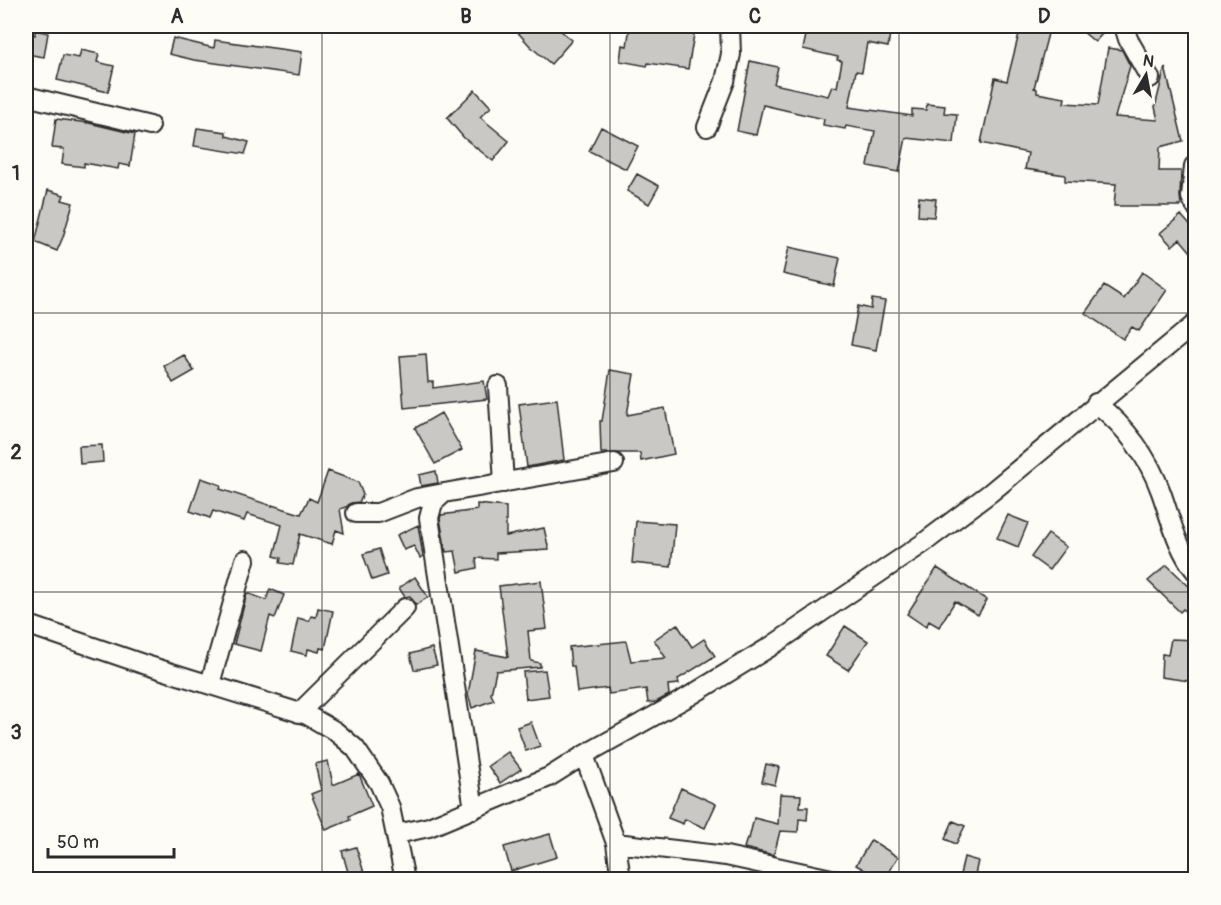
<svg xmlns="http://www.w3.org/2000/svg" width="1221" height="905" font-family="Pangolin,sans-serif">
	<rect width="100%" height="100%" fill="#fdfcf7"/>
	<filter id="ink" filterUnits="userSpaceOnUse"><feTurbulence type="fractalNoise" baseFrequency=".0167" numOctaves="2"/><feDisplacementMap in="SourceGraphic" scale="12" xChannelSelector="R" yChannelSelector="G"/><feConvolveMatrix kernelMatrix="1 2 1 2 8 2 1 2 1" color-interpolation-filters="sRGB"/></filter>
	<g filter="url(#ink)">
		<path fill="#c9c8c4" stroke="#2b2b2b" stroke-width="1.5" d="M512,26H555L572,40L551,64L531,47Z
			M630,26H671L695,29L688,69L648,63L647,66L620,61L622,45L627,46Z
			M808,26H831L845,28V26H891L888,47L867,43L862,72L856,71L849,107L912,116V109L926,110L927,104L945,106L944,113L957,114L954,143L906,138L899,172L868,166L875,131L846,126L845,129L823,125L824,119L763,105L756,135L737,131L750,61L778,67L774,84L828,96L832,86L837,87L842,61L837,60L838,57L803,49Z
			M1021,26L1033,29V26H1050L1034,88L1037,89V93L1065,98L1064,103L1098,105L1108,48L1122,50L1130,66L1115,117L1158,120L1155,107L1165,67L1183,141L1160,147L1159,171H1181L1180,196L1181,206H1114L1116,184L1065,181V175L1025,169L1028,153L981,143L995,78L1007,81Z
			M1076,26H1109L1095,42Z
			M35,30L48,33L44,57L26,54V33L35,35Z
			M173,38L214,48L215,40L302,52L299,75L194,60L169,54Z
			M81,50L99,54L97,62L114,66L108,92L57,80L63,55L79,58Z
			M475,90L491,107L480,117L509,141L493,161L464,138L447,118Z
			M56,119L89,123L135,134L130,166L119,164L118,169L84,163V167L62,164L64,149L52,148Z
			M601,127L638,146L626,169L589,151Z
			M197,128L226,132V136L249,142L245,154L194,146Z
			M637,174L659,186L649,204L627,191Z
			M48,190L64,195L62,200L73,203L63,237L57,251L35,242Z
			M919,197L936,199L934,217L918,216Z
			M1181,215L1196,232V258L1180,239L1172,246L1160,233Z
			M789,247L840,258L834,286L783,274Z
			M1142,272L1167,290L1139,331L1132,327L1123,339L1085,313L1104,286L1124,299Z
			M872,299L885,301L876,350L851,345L858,306L871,309Z
			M426,354L428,382H433V388L484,381L487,399L404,408L400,356Z
			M184,355L194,371L173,383L164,366Z
			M610,370L634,374L627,415L665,408L674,454L641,461L640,453H601L600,421H602Z
			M557,399L564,460L527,467L519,404Z
			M441,413L462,450L435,464L415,428Z
			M102,445L103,462L80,464L79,446Z
			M328,471L358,482L363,495L359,502L351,503L346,507L340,509L344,533L336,530L332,544L300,534L293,565L280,563L281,558L274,556L282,525L247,514L244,521L213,511L210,518L190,511L201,478L221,485L220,489L272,506V505L301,514L309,498L317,502Z
			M436,471L438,483L421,486L419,475Z
			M477,504L506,507V536L544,528L549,550L496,553V559L476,558L477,568L459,572L455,551L446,552L440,519L441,515L477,510Z
			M1008,515L1028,523L1018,547L997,538Z
			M636,521L675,524L671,567L632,563Z
			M418,525L423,556L420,558L414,546L404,550L397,535Z
			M1048,534L1066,547L1049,570L1031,557Z
			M379,549L387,575L372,580L363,554Z
			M1167,565L1196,593V619L1183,609L1180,612L1148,581Z
			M937,568L987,600L978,615L955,601L939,627L929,621L926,627L907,614Z
			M415,577L428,597L416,605L410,596L405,597L399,588Z
			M541,581L547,629L528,631L531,661L540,663V667L496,671L491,694L494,700L472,708L468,694L476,651L508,657L499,586Z
			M270,589L284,595L275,618L270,616L261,651L234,644L247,593L266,600Z
			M318,608L333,611L325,649L320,648L319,652L308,649L307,655L291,651L298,618L309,621L311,616L316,617Z
			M677,624L692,647L704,639L715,656L678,679L679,684L668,685L669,695L656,702L648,703L646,689L609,694L608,688L577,692L574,666H571L569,647L626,641L631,661L666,658L654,640Z
			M845,626L868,641L848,670L826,656Z
			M1171,639L1196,640V669L1189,668V681L1161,677L1162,654L1168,655Z
			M432,648L437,665L414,670L410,654Z
			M545,670L549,696L526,699L523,672Z
			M531,722L540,746L526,751L517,727Z
			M508,752L521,769L500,783L488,766Z
			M328,761L333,785L359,774L372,806L349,816L350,820L326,830L311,794L321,790L315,764Z
			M766,764L779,767L775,785L762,782Z
			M681,788L716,804L705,828L685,819L683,824L668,818Z
			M780,794L801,795L800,807H808L807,820L799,819L798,832L780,831L774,855L744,848L747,838L749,839L754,818L778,824Z
			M953,821L965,826L956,844L945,839Z
			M550,834L557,857L511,871L504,847Z
			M871,840L898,857L884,879H880L856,865Z
			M356,847L366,879H350L342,851Z
			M964,857L978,861L974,879H959Z"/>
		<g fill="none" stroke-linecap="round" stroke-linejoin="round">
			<g stroke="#2b2b2b" stroke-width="22">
				<path id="street" d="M1124,26L1128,39L1150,78
					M26,96L150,126
					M707,127L725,81L731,54L730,26
					M1194,166L1191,197L1196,207
					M498,386L504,483
					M1096,403C1126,427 1148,456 1161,492C1171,520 1177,548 1196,572
					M356,513H378L417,498L444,493
					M26,624L143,664L307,715L335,731L355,748L379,783L390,807L405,880
					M210,684L245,560
					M299,713L405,608
					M584,755L616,843L621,880
					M474,809L429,518L433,503L444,493L614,463
					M397,834L429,827L549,777L584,755L688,697L770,647L922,544L990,493L1196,323
					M616,843L726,856L836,880"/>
			</g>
			<use href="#street" stroke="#fdfcf7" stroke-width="18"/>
		</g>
	</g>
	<path fill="none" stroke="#2b2b2b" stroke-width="1.5" stroke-opacity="0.55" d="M322,26V880M610,26V880M899,26V880M26,313H1196M26,592H1196"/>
	<rect width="1221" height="905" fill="none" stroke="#fdfcf7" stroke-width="66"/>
	<g transform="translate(1146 75) rotate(10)" stroke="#fdfcf7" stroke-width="4.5" paint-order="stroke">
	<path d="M0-4.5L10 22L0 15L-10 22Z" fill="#2b2b2b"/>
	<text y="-9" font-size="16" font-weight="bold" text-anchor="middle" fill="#2b2b2b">N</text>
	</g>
	<path d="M48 848v9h126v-9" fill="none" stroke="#2b2b2b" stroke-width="3"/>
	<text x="57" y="848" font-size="18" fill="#2b2b2b" stroke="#fdfcf7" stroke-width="4.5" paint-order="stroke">50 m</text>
	<rect x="33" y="33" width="1155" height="839" fill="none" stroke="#2b2b2b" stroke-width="2"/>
	<g font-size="20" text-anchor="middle" font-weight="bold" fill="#2b2b2b">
		<text x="177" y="23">A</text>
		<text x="466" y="23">B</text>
		<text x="755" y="23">C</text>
		<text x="1044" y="23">D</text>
		<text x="16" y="180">1</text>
		<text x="16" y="459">2</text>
		<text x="16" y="739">3</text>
	</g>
</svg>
